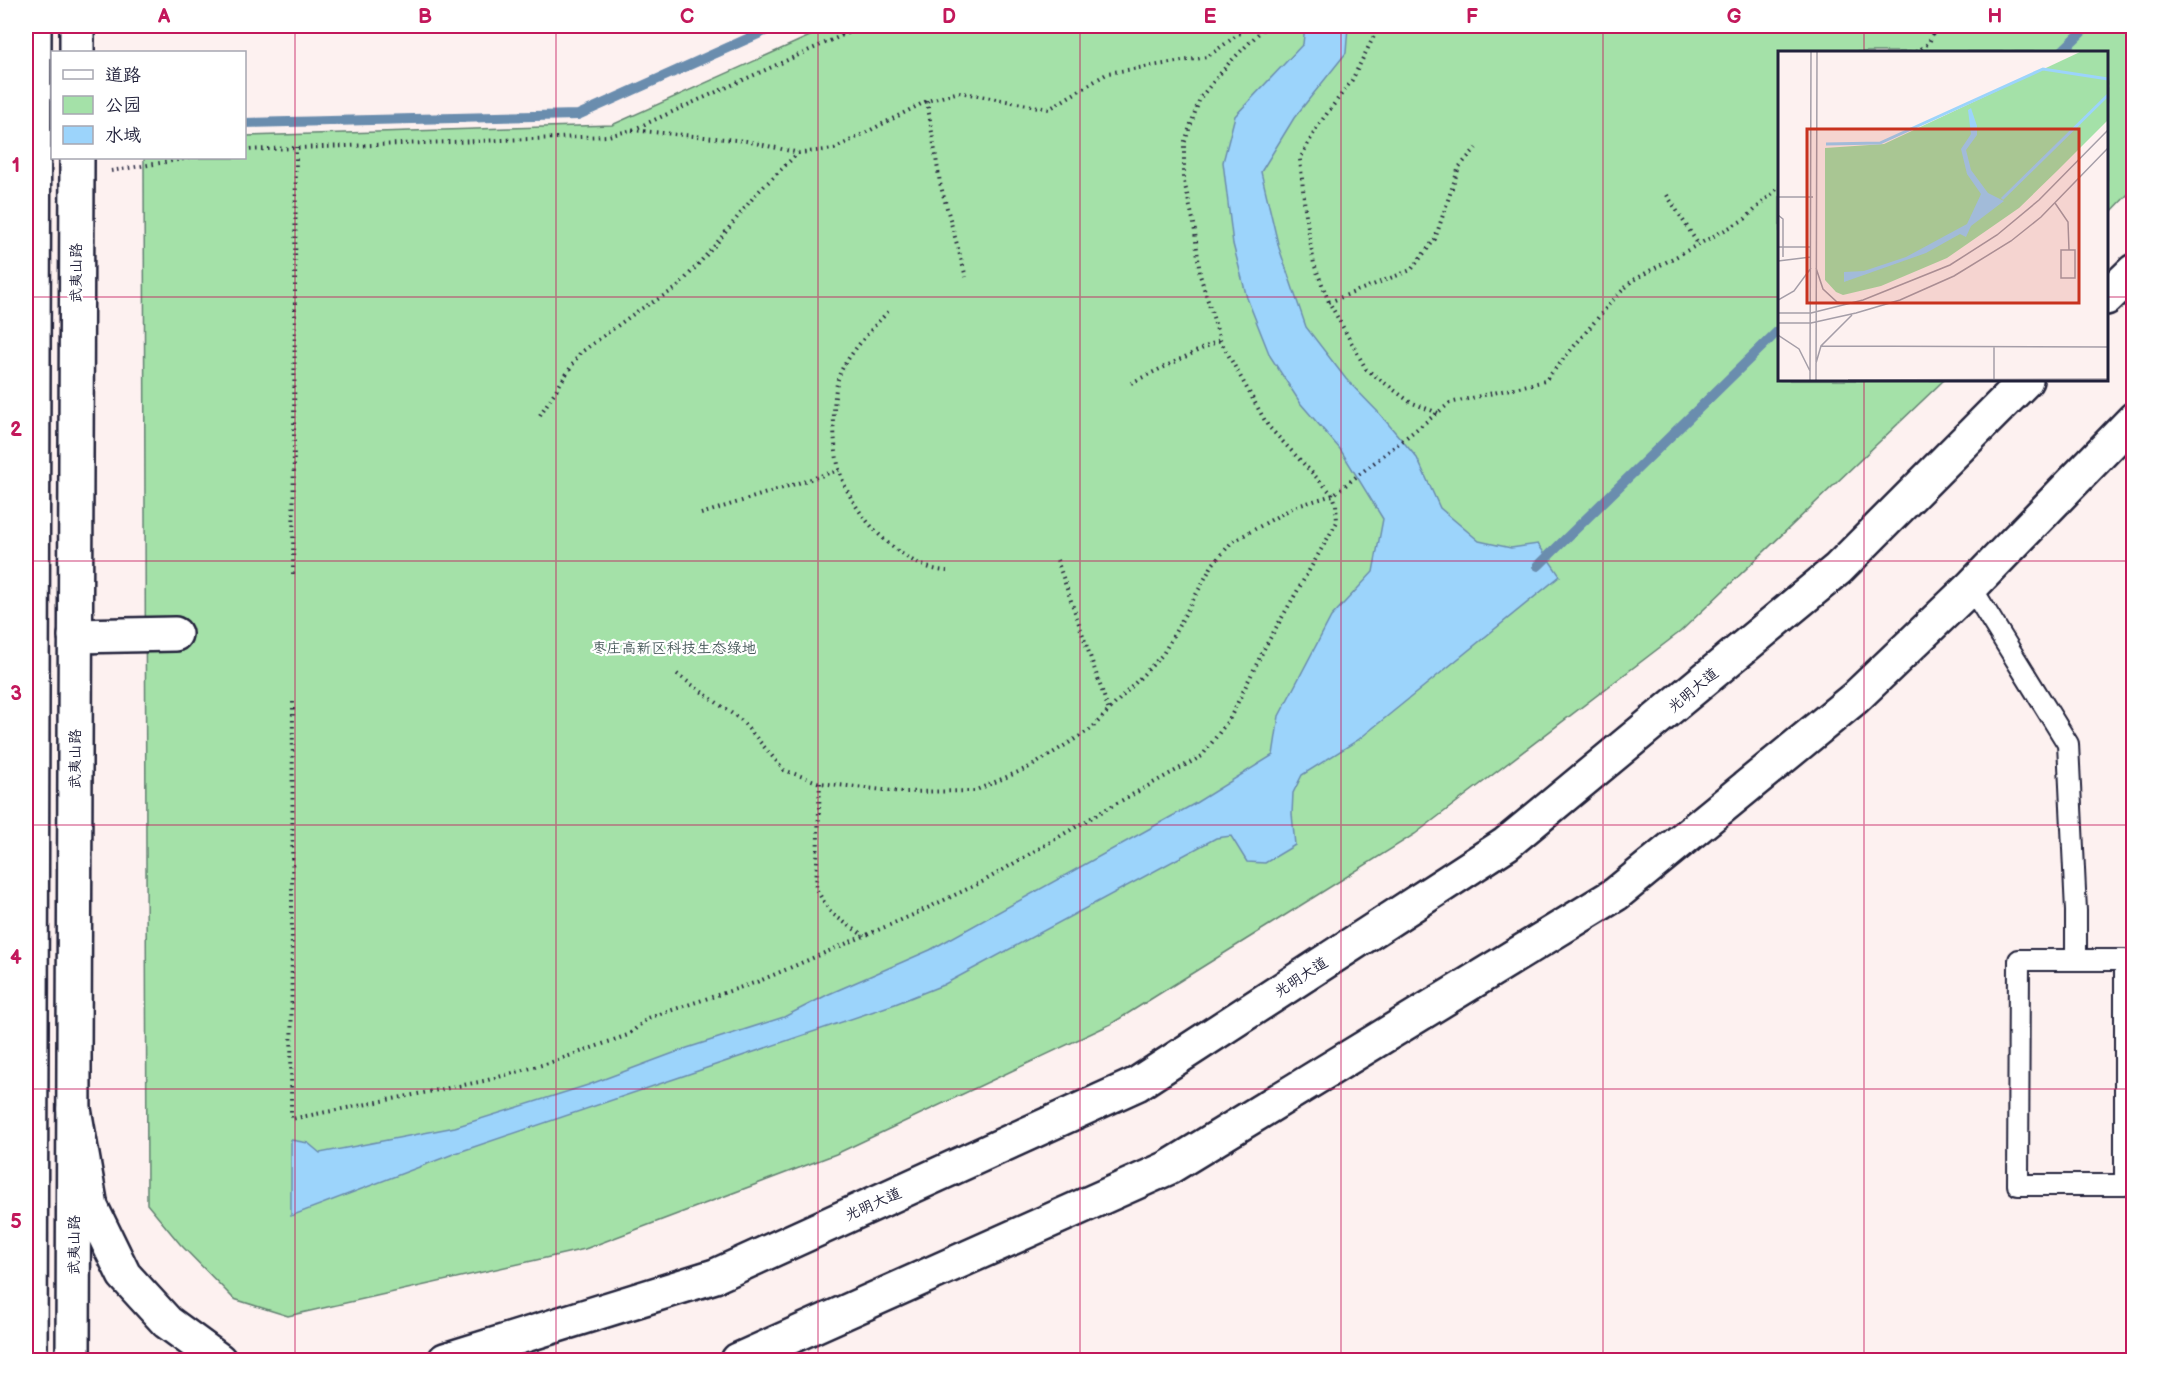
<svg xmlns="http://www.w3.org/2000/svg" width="2159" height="1386" font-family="'Balsamiq Sans','LXGW WenKai TC',sans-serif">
	<rect width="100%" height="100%" fill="#fdf1f0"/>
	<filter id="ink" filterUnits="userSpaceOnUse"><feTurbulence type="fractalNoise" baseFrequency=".0167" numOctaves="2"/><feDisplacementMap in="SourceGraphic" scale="12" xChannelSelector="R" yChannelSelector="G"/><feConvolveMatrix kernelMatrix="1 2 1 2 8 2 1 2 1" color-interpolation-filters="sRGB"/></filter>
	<g filter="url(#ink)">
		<path fill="#a4e1a8" stroke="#638272" stroke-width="1.5" d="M832,26H2133V189L2107,216L2106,52H1780V380H1944L1680,632L1415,834L1111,1024L836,1154L585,1249L288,1316L234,1299L180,1244L147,1204L144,158H244L245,136L612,125Z"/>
		<path fill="#9cd4fb" stroke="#6b8dae" stroke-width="1.5" d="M1305,26H1348L1346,53L1294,118L1261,172L1279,248L1306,327L1346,379L1378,412L1417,458L1440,508L1479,541L1511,548L1538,544L1560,576L1358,740L1302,775L1293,793L1292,814L1295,845L1265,863L1247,862L1231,836L1216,838L943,985L895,1004L456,1153L291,1216V1140L308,1143L320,1153L455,1127L588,1085L687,1048L784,1017L829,994L930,950L1194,804L1273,755L1279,716L1331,617L1373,572L1383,519L1340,449L1301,404L1270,356L1247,298L1233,244L1223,162L1235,116L1303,44Z"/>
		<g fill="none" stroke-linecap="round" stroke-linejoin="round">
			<path stroke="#6b8dae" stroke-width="10" d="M2061,52L2088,26
				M244,123L578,115L776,26
				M1538,566L1780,329"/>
			<g stroke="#22223b" stroke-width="24">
				<path id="lane" d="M1971,587L2068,744L2076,911V960
					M2019,960H2125V1185H2018Z"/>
			</g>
			<g stroke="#22223b" stroke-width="38">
				<path id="street" d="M75,636L175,634"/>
			</g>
			<g stroke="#22223b" stroke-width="38">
				<path id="secondary" d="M77,52V26
					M30,1360L34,26
					M73,1360L77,158"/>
			</g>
			<g stroke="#22223b" stroke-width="38">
				<path id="primary" d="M2106,298L2134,271
					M74,1109L91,1207L124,1275L167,1322L219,1360
					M26,1113L30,1107
					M445,1360L715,1276L1137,1084L1506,844L1838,569L2026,380
					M738,1360L1168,1168L1616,894L1855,698L1971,587L2134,419"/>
			</g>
			<path stroke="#22223b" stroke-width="4" stroke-dasharray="1.5 4.5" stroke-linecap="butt" d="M1379,26L1352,80L1317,127L1300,159L1305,209L1314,264L1329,302L1366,369L1410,402L1438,413
				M1916,52L1929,43L1936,26
				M927,101L940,183L966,277
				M632,130L746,141L799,153L834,149L927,101L959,92L1049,109L1108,73L1207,57L1250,26
				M244,150L608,136L632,130L863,26
				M111,171L190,158
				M1667,195L1698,244
				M1329,302L1411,270L1435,239L1459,167L1476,148
				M888,312C875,324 847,357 840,373C831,397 833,445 839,469C850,512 901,569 947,571
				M1131,383L1220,340
				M540,415L580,353L639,310L677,288L716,244L756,194L798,153
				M701,514L839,470
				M1057,560L1109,711
				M293,574L296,147
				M677,674L741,720L784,770L820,783L902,792L974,791L1032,766L1091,729L1163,654L1213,564L1232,542L1294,507L1333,495L1450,403L1545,381L1612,301L1633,280L1745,219L1780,186
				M293,702L291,1119L484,1081L549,1063L628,1035L648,1018L757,982L915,914L984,881L1108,808L1202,756L1230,718L1265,647L1337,522L1336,504L1333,495L1268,426L1220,340L1200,275L1194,224L1184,181V144L1200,98L1229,63L1262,30L1263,26
				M820,783L816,889L831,913L864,936"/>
			<use href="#lane" stroke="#fff" stroke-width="20"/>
			<use href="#street" stroke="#fff" stroke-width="33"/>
			<use href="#secondary" stroke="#fff" stroke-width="33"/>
			<use href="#primary" stroke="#fff" stroke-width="33"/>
		</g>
	</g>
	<path fill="none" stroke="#c2185b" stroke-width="1.5" stroke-opacity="0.55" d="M295,26V1360M556,26V1360M818,26V1360M1080,26V1360M1341,26V1360M1603,26V1360M1864,26V52M26,297H1780M2106,297H2134M1864,380V1360M26,561H2134M26,825H2134M26,1089H2134"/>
	<g text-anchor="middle" stroke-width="4.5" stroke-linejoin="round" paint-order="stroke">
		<g font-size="15" fill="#22223b" stroke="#fff">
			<text transform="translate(76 273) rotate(-90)" y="5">武夷山路</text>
			<text transform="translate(1693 690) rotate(-40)" y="5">光明大道</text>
			<text transform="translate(75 759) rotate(-90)" y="5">武夷山路</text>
			<text transform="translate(1301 977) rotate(-33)" y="5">光明大道</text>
			<text transform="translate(873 1204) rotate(-24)" y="5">光明大道</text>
			<text transform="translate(74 1245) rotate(-90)" y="5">武夷山路</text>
		</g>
		<g font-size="15" fill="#495b5c" stroke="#fff">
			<text x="674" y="653">枣庄高新区科技生态绿地</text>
		</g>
	</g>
	<g transform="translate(1778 51)">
		<rect width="330" height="330" fill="#fdf1f0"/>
		<path d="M302,1H330V69L280,119L241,157L169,207L103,235L65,244L58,241L47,229V97L106,93Z" fill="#a4e1a8"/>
		<path d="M193,57L199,75V84L188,99L193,119L210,142L226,150L193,175L188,186L182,183L148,202L66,231V221L86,220L128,206L189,173L203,143L189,123L183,98L193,83L190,59Z" fill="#9cd4fb"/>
		<path fill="none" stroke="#9cd4fb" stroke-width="3" d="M48,93L102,92L265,18L330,28M224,148L330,44"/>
		<path fill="none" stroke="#a59ea8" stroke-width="1.5" d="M0,146H35M277,152L290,171L291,199M0,164L5,168V206M0,196H33M283,199H297V227H283ZM0,210L33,206M38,217L45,238L59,251L68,253M0,249L16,240L33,217M0,262H33L85,249L172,214L219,184L261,149L330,79M0,272H33L78,262L122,249L176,225L233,190L263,166L330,97M0,284L21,298L32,320M43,295L330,296M38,312L43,295L74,264M216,328V296M32,329L33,1M38,329L39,1M70,329L330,328"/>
		<path fill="#c8321e" fill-opacity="0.15" stroke="#c8321e" stroke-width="3" d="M29,78H301V252H29Z"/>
		<rect width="330" height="330" fill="none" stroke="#22223b" stroke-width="3"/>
	</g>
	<rect width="2159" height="1386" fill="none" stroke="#fff" stroke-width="66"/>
	<rect x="51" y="51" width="195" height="108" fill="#ffffff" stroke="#a7a7b1" stroke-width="1.5"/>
	<rect x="63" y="70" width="30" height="9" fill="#ffffff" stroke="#a7a7b1" stroke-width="1.5"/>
	<text x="105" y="81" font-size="18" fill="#22223b">道路</text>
	<rect x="63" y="96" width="30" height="18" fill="#a4e1a8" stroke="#a7a7b1" stroke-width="1.5"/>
	<text x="105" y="111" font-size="18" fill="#22223b">公园</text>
	<rect x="63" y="126" width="30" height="18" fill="#9cd4fb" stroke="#a7a7b1" stroke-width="1.5"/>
	<text x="105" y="141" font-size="18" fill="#22223b">水域</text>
	<rect x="33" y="33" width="2093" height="1320" fill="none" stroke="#c2185b" stroke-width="2"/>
	<g font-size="20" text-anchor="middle" font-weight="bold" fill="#c2185b">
		<text x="164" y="23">A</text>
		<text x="425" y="23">B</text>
		<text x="687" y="23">C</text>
		<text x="949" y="23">D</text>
		<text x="1210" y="23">E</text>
		<text x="1472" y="23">F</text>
		<text x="1734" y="23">G</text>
		<text x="1995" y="23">H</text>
		<text x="16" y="172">1</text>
		<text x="16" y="436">2</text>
		<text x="16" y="700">3</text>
		<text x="16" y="964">4</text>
		<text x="16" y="1228">5</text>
	</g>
</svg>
